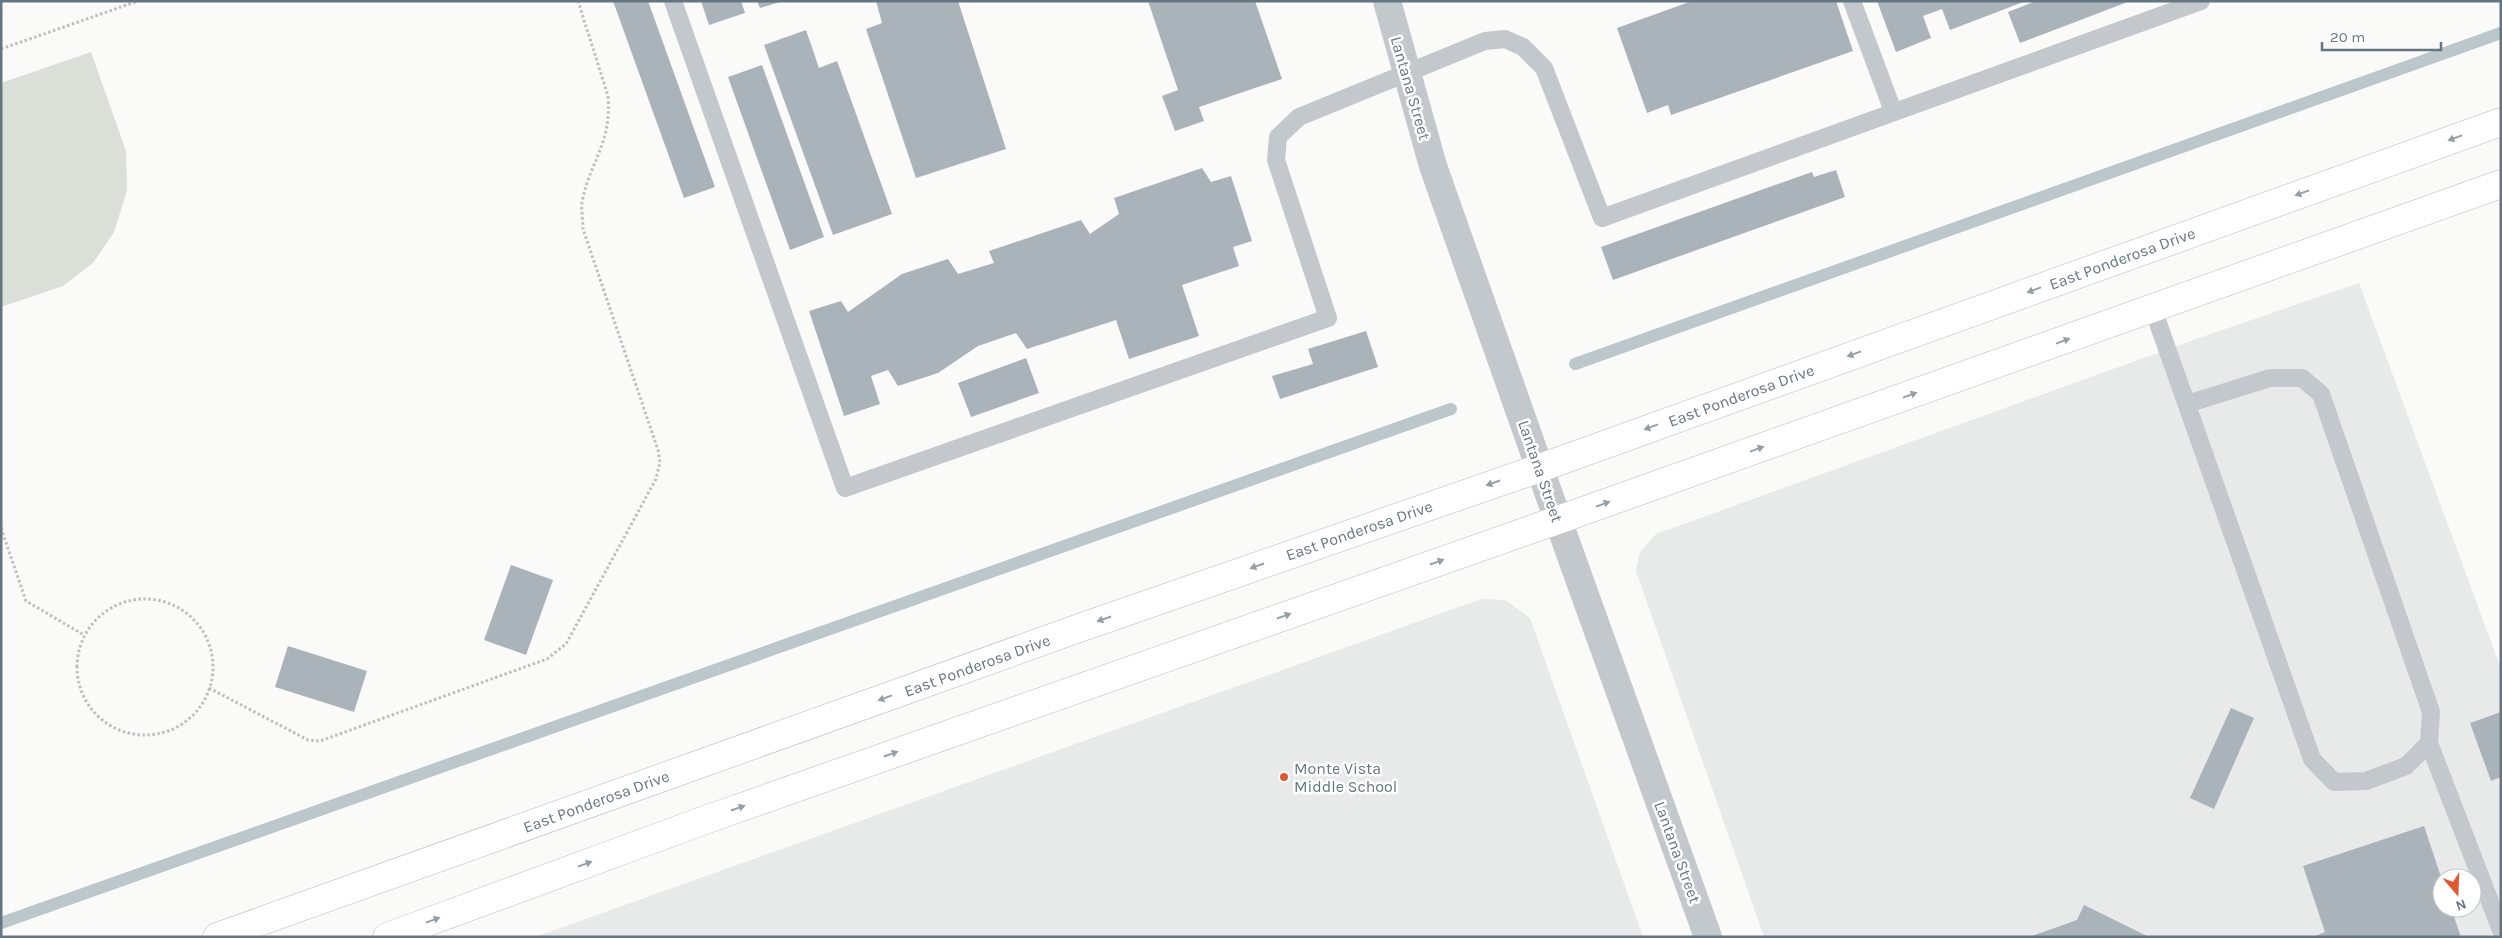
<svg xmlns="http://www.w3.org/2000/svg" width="2502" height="938" font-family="Karla,sans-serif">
	<rect width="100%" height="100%" fill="#fafaf8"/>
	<path fill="#e8e9e9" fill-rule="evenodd" d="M2359,283L2501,669V937H1764L1636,571L1640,552L1656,534L2199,338ZM2442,878H2472V908H2442Z
		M1481,599L1505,600L1530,618L1643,937H535Z"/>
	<path fill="#dadfd7" d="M91,52L126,151L127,191L114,232L93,263L63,286L1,307V83Z"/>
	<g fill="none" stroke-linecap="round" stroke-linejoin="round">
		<path stroke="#bbc7cb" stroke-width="12" d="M1575,364L2501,33
			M1,923L1451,409"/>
	</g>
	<path fill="#aab3b9" d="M613,1H648L715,187L684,198Z
		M701,1H741L745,13L709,25Z
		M757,1H780V2L760,8Z
		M876,1H958L1006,149L916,178L866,29L882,23Z
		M1148,1H1255L1282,79L1199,107L1204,121L1175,131L1162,96L1178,90Z
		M1692,1H1836L1853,51L1671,115L1668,105L1647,113L1617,28Z
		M1877,1H2026L1950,30L1942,9L1923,16L1931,38L1896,52Z
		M2036,1H2124L2125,3L2020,43L2008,12Z
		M806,30L819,68L837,61L892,214L833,235L764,45Z
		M762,65L824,237L790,250L728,77Z
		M1202,168L1211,182L1231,176L1252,241L1233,247L1239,266L1182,285L1199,336L1129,359L1116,320L1027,349L1016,333L978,346L938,373L898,386L888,370L871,376L880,404L844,416L809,311L841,301L848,312L902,274L948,259L958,274L994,263L989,251L1081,220L1090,234L1119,214L1114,198Z
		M1836,170L1845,197L1613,280L1601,247L1812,172L1814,177Z
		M1366,331L1378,367L1280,399L1272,376L1313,364L1308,349Z
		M1026,358L1039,393L971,417L958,383Z
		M511,565L553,580L526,655L484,640Z
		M288,646L367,671L354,712L275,687Z
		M2231,708L2254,718L2214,809L2190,798Z
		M2501,712V777L2491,781L2470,723Z
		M2424,826L2442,880V908H2451L2461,937H2313L2325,932L2303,866Z
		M2084,905L2149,937H2029L2077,920Z"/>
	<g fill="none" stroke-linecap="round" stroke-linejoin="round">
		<g stroke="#b3babf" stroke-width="29">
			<path id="secondary" d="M217,937L1085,626L1540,468L2501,122
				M387,937L705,820L1558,520L2501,184"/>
		</g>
		<path stroke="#bbbfc2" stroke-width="3" stroke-dasharray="2.5 2.5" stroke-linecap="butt" d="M1,49L138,1
			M1,528L26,601L84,635
			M77 667a68 68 0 1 1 136 0a68 68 0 1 1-136 0Z
			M209,688L308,740L320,741L547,659L566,644L656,479L660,462L658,450L583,229C583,221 581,210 582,202C590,161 612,143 608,96L578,1"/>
		<path stroke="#c3c8cc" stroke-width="18" d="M673,1L845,488L1328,318L1276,160L1278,137L1299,117L1485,41L1505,39L1523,47L1544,68L1602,218L2201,1
			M1852,1L1893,111
			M2153,309L2312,759L2334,782L2366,781L2406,766L2429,743L2431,712L2321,394L2302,378H2270L2187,404
			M2429,743L2501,930"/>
		<path stroke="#c3c8cc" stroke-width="28" d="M1387,1L1433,166L1558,520L1708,937"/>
		<use href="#secondary" stroke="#fff" stroke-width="28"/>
	</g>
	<defs><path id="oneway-solid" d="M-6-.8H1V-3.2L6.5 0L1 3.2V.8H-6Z" transform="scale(1.25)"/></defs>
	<g fill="#939fa8">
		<use href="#oneway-solid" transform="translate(2455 138) rotate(160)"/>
		<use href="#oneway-solid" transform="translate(2302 193) rotate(160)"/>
		<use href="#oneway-solid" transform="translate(2034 290) rotate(160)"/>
		<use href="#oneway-solid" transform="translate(2063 341) rotate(-20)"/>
		<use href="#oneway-solid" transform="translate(1854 354) rotate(160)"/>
		<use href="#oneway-solid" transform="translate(1910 395) rotate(-20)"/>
		<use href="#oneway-solid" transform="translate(1651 427) rotate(160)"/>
		<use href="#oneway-solid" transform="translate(1757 449) rotate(-20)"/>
		<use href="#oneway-solid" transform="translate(1493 483) rotate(161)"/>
		<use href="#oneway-solid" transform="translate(1603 504) rotate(-20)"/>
		<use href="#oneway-solid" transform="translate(1437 562) rotate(-19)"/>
		<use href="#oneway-solid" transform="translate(1257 566) rotate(161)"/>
		<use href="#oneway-solid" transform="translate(1284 616) rotate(-19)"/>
		<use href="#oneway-solid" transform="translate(1104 619) rotate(161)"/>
		<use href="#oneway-solid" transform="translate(885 698) rotate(160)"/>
		<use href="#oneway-solid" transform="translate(891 754) rotate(-19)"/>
		<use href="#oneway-solid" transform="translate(738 808) rotate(-19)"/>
		<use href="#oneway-solid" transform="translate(585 864) rotate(-20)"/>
		<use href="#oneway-solid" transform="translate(433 920) rotate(-20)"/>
	</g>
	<circle fill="#e4572e" stroke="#fff" stroke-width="2" cx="1284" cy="777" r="5"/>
	<g text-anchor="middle" stroke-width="5" stroke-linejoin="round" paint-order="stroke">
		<g font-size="16" fill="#657683" stroke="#fff">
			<text transform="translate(1411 88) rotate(74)" y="6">Lantana Street</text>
			<text transform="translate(2122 258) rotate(-20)" y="6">East Ponderosa Drive</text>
			<text transform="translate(1741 395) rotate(-20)" y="6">East Ponderosa Drive</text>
			<text transform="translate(1541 471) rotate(71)" y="6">Lantana Street</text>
			<text transform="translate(1359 530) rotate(-19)" y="6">East Ponderosa Drive</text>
			<text transform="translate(977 665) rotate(-20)" y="6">East Ponderosa Drive</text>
			<text transform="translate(596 801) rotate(-20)" y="6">East Ponderosa Drive</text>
			<text transform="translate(1678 852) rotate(70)" y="6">Lantana Street</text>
		</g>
		<g font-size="16" fill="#657683" stroke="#fff" text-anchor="start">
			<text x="1294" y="774">Monte Vista<tspan x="1294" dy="18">Middle School</tspan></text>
		</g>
	</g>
	<rect width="2502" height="938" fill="none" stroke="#657683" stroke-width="5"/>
	<g transform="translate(2457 893) rotate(161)"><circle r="24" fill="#ffffff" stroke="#c1c8cd"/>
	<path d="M0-4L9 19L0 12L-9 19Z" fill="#e4572e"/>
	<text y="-8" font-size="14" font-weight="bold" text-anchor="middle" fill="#657683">N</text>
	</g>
	<path d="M2322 42v8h119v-8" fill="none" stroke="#657683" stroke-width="2.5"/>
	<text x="2330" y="42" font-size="15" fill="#657683" stroke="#ffffff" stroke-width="4" paint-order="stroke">20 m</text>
</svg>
